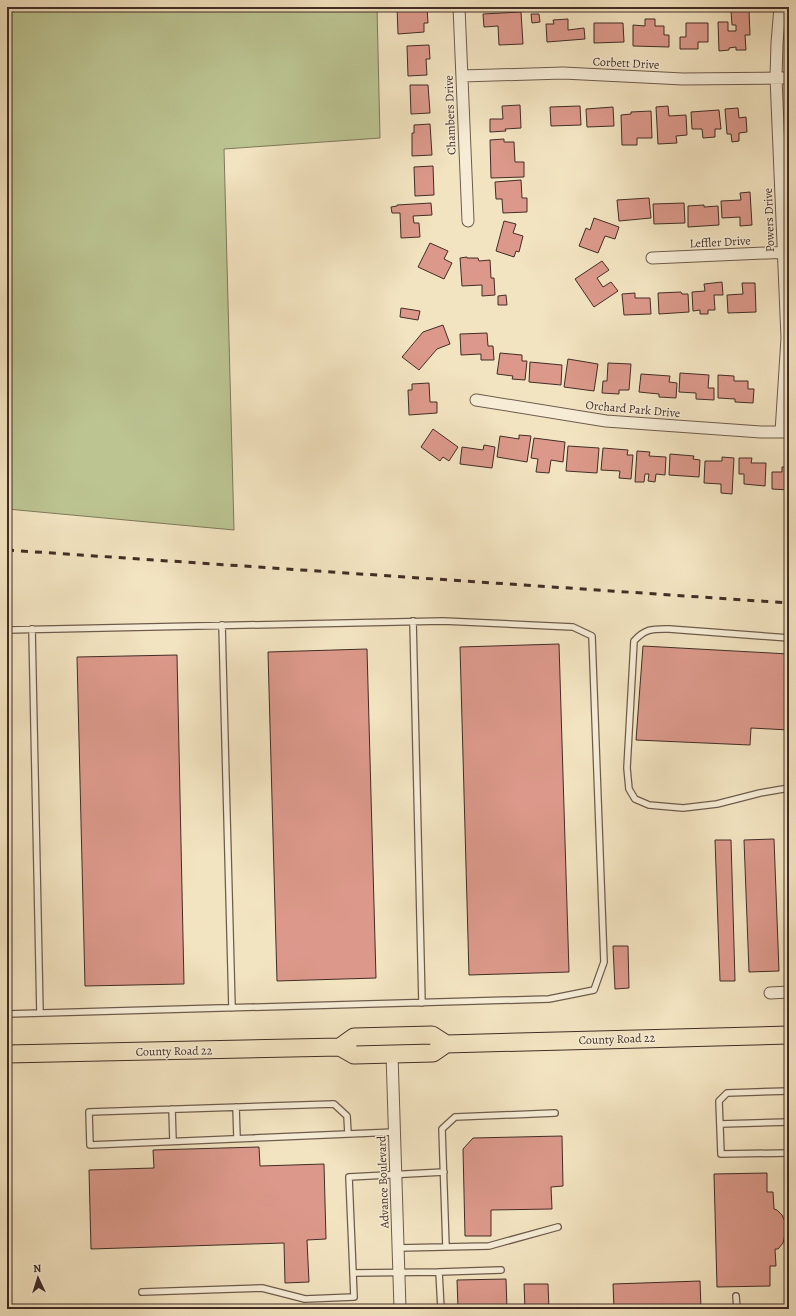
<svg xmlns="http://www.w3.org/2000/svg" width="796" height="1316" font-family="Alegreya,serif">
	<rect width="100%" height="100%" fill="#f3e4c1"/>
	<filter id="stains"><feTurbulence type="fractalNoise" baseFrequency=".005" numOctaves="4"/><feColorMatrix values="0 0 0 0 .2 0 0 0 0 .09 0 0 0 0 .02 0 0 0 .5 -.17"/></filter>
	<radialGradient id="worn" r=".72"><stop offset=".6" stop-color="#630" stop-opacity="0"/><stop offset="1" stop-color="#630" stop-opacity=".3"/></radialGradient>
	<path fill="#bcc492" stroke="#7f785c" d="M7,7H377L380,138L224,149L234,530L7,509Z"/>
	<path fill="#dc998b" stroke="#422d25" d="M397,7H427L428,23H424V32L398,34Z
		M749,10L750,35H745L746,50H736V47L729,48V50L719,51L718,22H728V31H736V25H732L731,11Z
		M521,12L523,44L499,45L498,26L484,27L483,14Z
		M531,14H539L540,22L532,23Z
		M568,19V30L584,28L585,39L547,42L546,24H554L553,20Z
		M645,19H655V26H664V35H669V47L633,46V25L645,26Z
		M594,23H623L624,42L594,43Z
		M686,23H708V42H698V49H680V37H686Z
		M429,45L430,59H426L427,75L408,76L407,46Z
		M410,85H428L430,113L411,114Z
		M520,105L521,128L505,129L506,131L490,132V119H503L502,106Z
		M580,106L581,125L551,126L550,107Z
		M668,106L669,116L686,115L687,135L676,136L677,143L658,144L656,107Z
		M613,107L614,126L587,127L586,109Z
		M738,108L739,118L746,117L747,132L739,133V141L732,142L731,134H727L725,109Z
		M719,110L721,129H715V137L703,138L702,129H692L691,112Z
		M651,111L652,138H637V145H622L621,115L631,114V112Z
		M430,124L432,155L412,156V133H414V125Z
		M504,139V142H514L515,162H524V177L491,178L490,140Z
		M433,166L434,195L415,196L414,167Z
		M521,180L522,198H527V212L503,213L502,199H496L495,182Z
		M750,192L752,225L740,226V217L722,218L721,201L741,200L740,193Z
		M649,198L651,218L619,221L617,200Z
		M431,203L432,215L413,216L414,223H419L420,237L401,238L400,213H392L391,207L397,206V205Z
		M684,203L685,223L654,224L653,204Z
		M704,205V207L718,206L719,225L688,227V206Z
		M594,218L619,227L615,239L605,236L598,253L579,246L586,228L590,230Z
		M504,221L516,224L513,233L523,236L519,252L516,251L514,257L496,251Z
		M430,243L448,251L444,259L452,263L444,279L418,267Z
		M467,257V258H478L479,261L490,260L491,278H494L495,295L482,296V285L462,286L460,258Z
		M602,261L609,270L597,278L603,287L611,282L618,291L594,307L575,279Z
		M722,282L723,295H714L715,310H708V314H700V310L693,311L692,292L705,291L704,284Z
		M742,283H755L756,312L728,313L727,295L743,294Z
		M681,292L682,294H688L689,312L659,314L658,293Z
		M635,293V298H650L651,314L624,315L622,294Z
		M506,295L507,305H498V296Z
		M401,308L420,311L418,320L400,317Z
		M443,325L450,344L437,349L419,370L402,357L423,332Z
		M487,333L488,346H493L494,360H481V354L461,355L460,334Z
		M500,353L522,355V361H527L525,380L512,379L513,376L497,374Z
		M568,359L598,364L594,391L564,387Z
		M530,362L562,365L561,385L529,382Z
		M608,363L631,364L629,390H619V394L602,393L603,381H607Z
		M680,373L709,375L708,388H714V400L696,399V393L679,392Z
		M641,374L670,376L669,382L677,383L676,398L659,397V394L639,392Z
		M718,375L734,376V381H748V389H754L753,403L735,402V399L718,398Z
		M429,383L430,402H437V413L409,415L408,390H412V384Z
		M433,429L458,447L449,461L443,457L440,461L421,447Z
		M519,435L531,436L527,462L497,457L500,436L519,439Z
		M534,438L565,442L563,462L551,460L549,473L536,472L538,459L531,458Z
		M484,445L495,447L492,468L460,464L462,447L483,450Z
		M568,446L599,448L597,473L566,471Z
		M603,448L628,450L627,455H633L631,479L619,478L620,471L601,470Z
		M637,451L650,452L649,456L666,457L665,475L656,474L655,482L648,481L649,474H645L644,482H635Z
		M670,454L694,456L693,459L700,460L699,477L669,475Z
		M722,457L734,458L732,494L721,493V484L704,483L705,461H722Z
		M739,458H752L751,463H766L765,486L744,484V474H739Z
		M782,467H789V490L772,489V472H782Z
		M559,644L569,972L469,975L460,647Z
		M643,646L789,654V730L751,728L750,745L636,740Z
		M367,649L376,978L277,981L268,652Z
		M177,655L184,984L85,986L77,657Z
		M774,839L779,971L749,972L744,840Z
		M715,840H731L735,981H720Z
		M613,946H628L629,988L615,989Z
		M562,1136L563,1186L551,1187L552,1209L491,1210V1236H465L463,1149L473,1138Z
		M259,1147L260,1166L324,1164L326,1239L307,1240L309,1282L285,1283L284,1243L91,1249L89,1170L154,1168L153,1150Z
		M767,1173V1192H773L774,1209L777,1210L782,1215L787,1226L783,1243L778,1249H775L776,1266H770V1286L717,1287L714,1174Z
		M506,1279L507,1309H481V1308H458L457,1280Z
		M700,1281L701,1309H614L613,1284Z
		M524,1284H548L549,1309H525Z"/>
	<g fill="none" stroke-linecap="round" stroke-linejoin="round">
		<g stroke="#6e5b4c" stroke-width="8">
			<path id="lane" d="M413,621L422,1003
				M222,625L232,1008
				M32,629L40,1013
				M7,630L443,621L573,627L592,636L604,962L594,990L549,999L7,1014
				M789,638L669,629C653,629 646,628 634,641L627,768L629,789L635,799L649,805L683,808L717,804L760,793L789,788
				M789,1091L727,1093L719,1101L721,1154L789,1153
				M236,1107L237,1138
				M172,1109L173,1141
				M720,1124L789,1122
				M348,1134L347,1116L334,1104L89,1112L90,1145L395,1132
				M444,1172L349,1177L353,1273L439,1272L501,1270
				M446,1247L442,1129L455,1117L555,1113
				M398,1248L489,1246L558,1227
				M439,1272L441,1309
				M142,1292L262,1288L305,1299L354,1297L353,1273
				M736,1296L737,1309"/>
		</g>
		<g stroke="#6e5b4c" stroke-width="13">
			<path id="street" d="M459,7L468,221
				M780,7L777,43L776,78L787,338L781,432
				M462,76L563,73L683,79L789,78
				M652,258L789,252
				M476,400L606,421L761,432H788
				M770,993L789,992
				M392,1054L400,1309"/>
		</g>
		<g stroke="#422d25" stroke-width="19">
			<path id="primary" d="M340,1047L354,1037L432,1035L446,1044L789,1035
				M7,1054L340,1047L354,1055L433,1053L446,1044"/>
		</g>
		<use href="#lane" stroke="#f7edd7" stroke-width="5.5"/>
		<use href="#street" stroke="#f7edd7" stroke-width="11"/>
		<use href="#primary" stroke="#f3e4c1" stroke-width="17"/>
		<path stroke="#422d25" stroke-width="3" stroke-dasharray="7 7" stroke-linecap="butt" d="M7,550L789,603"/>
	</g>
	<g text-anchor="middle" stroke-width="3" stroke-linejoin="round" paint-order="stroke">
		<g font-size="12" fill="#422d25" stroke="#f7edd7">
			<text transform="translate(626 63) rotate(3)" y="4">Corbett Drive</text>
			<text transform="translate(450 115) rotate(-92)" y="4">Chambers Drive</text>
			<text transform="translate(769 220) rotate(-92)" y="4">Powers Drive</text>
			<text transform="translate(720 242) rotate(-3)" y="4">Leffler Drive</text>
			<text transform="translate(633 409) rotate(5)" y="4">Orchard Park Drive</text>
			<text transform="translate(617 1039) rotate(-2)" y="4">County Road 22</text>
			<text transform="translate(174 1051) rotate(-1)" y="4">County Road 22</text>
			<text transform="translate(383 1182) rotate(-92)" y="4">Advance Boulevard</text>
		</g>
	</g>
	<rect width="796" height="1316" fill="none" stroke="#f3e4c1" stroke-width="24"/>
	<rect x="8" y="8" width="780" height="1300" fill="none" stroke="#422d25" stroke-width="2"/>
	<rect x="12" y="12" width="772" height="1292" fill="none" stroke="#422d25"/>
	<g transform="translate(38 1278) rotate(356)" stroke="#f7edd7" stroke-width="3" paint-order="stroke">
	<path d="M0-3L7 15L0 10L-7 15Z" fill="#422d25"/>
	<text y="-6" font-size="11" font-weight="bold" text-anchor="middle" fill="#422d25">N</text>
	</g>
	<rect width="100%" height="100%" filter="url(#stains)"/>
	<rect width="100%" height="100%" fill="url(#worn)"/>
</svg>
